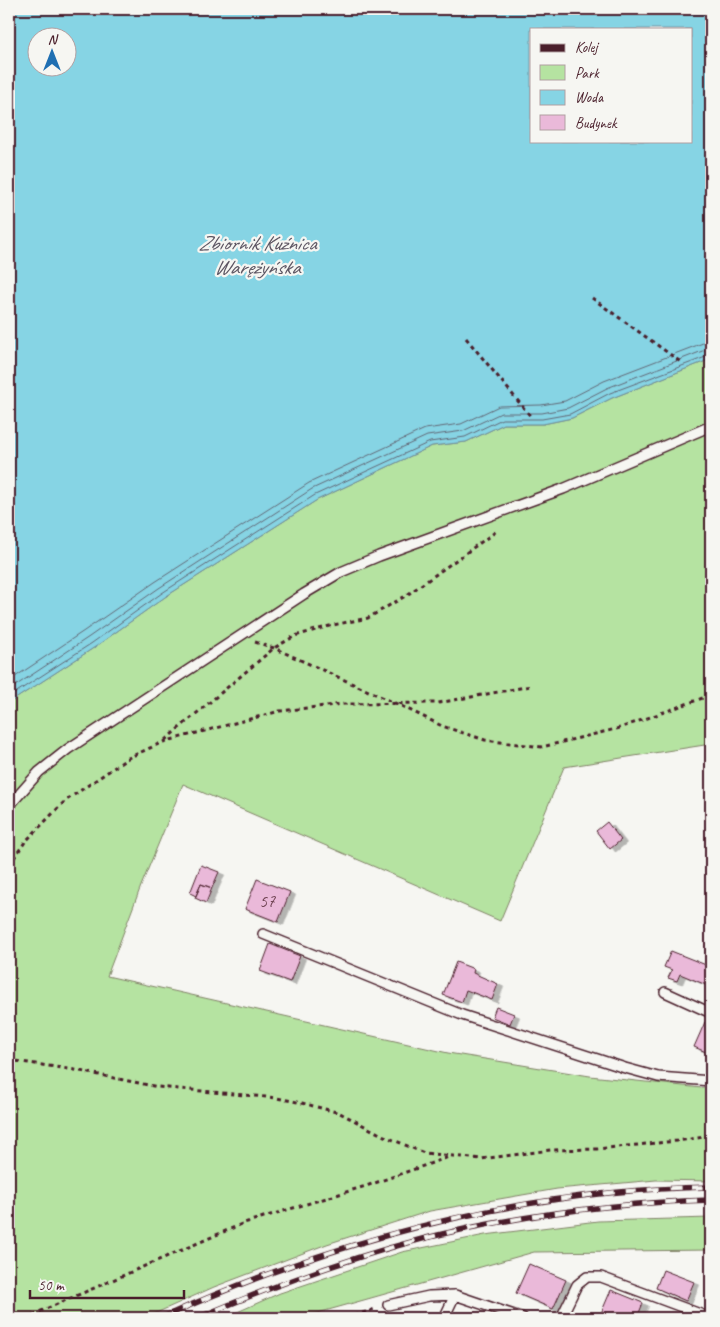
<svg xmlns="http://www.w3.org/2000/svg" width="720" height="1327" font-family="Caveat,sans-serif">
	<defs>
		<filter id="shadow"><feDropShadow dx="5.5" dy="3" stdDeviation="0" flood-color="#0004"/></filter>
	</defs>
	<rect width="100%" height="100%" fill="#f6f6f2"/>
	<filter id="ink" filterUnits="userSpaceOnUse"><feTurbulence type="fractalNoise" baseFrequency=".02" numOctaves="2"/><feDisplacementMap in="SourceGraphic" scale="10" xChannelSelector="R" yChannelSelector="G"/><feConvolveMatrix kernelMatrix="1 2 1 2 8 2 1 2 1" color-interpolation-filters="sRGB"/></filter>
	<g filter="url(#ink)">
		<path fill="#b5e3a1" stroke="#808166" d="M711,359V744L564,767L500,921L183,784L141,886L107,976L448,1053L590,1076L711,1089V1181L656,1180L557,1189L430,1211L327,1244L214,1287L145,1318H9V703L95,647L165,597L317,500L432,446L466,442L504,424H543L572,418L612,398Z
			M711,1218V1250L534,1252L300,1318H224L280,1293L402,1252L485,1235L598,1221Z"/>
		<path fill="#86d4e4" stroke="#6e8c9a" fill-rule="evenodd" d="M9,9H711V359L612,398L572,418L543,424H504L466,442L432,446L317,500L165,597L95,647L9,703ZM531,29H691V141H531ZM38,38H68V68H38Z"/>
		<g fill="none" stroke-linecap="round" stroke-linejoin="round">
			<path stroke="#626775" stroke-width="1" d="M9,681L84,631L155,582L309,483L425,429L461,424L499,406L541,405L565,401L604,381L703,343L711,341
				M9,690L89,637L159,588L312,489L427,436L463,431L501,413H542L568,408L607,388L705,350L711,349
				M9,697L92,643L162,593L315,495L430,442L465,437L502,419H542L570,414L610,393L711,355"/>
		</g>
		<path fill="#eab9d9" stroke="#4a1f2b" filter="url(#shadow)" d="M607,822L621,840L610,849L596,831Z
			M201,865L219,872L212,888L201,884L196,896L190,893Z
			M257,879L290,892L278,922L245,909Z
			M201,884L212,888L206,903L195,898Z
			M270,944L300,956L290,982L260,971Z
			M671,951L711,967V987L680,974L677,981L668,978L672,970L664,967Z
			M456,962L474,969L473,973L498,984L492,1000L466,990L462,1002L443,995Z
			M496,1007L514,1014L510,1024L492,1017Z
			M705,1022L711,1024V1054L694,1047Z
			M529,1264L566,1280L553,1309L516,1293Z
			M663,1270L694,1282L686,1301L656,1288Z
			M611,1290L643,1303L637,1318H599Z
			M378,1313L380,1318H361Z"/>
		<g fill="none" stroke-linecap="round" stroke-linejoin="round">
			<g stroke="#4a1f2b" stroke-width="12">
				<path id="service" d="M9,806L39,772L68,749L304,594L341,572L379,556L563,489L711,426
					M263,934L462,1015L625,1068L658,1077L711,1081
					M665,992L711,1013
					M388,1305L429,1296L455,1295
					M444,1318L455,1295L523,1318
					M561,1318L577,1285L587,1277H601L711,1318"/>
			</g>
			<path stroke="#4a1f2b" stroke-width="3" stroke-dasharray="4 4" stroke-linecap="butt" d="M592,298L682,363
				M466,338L532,418
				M255,642L274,648L395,703L442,726L485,740L542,747L620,728L711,695
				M165,740L274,648L295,636L333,625L368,618L407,595L498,530
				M9,865L25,842L65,801L128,758L163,742L280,711L344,704L438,703L531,686
				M9,1060L75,1070L158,1087L277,1098L302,1103L340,1113L382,1135L424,1153L481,1159L551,1150L597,1149L677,1141L711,1136
				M25,1318L244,1223L369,1185L449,1157
				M347,1318L375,1309"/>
			<use href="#service" stroke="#f6f6f2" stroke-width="9"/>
			<g stroke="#4a1f2b" stroke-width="5.5">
				<path id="rail" d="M161,1318C336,1239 519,1190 711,1187
					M197,1318C270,1287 345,1259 422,1239C517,1215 614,1203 711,1200"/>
			</g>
			<use href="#rail" stroke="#f6f6f2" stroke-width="4" stroke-dasharray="11" stroke-linecap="butt"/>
		</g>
	</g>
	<g text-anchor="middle" stroke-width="4.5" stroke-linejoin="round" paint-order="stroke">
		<g font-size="18" fill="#724656">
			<text x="267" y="907">57</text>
		</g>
		<g font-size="21" font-style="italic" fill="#5c5562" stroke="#f6f6f2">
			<text x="257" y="250">Zbiornik Kuźnica<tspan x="257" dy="24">Warężyńska</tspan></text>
		</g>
	</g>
	<rect width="720" height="1327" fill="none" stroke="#f6f6f2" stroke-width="30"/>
	<rect x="15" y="15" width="690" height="1297" fill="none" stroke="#4a1f2b" stroke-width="2" filter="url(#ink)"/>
	<rect x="530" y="28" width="162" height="115" fill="#f6f6f2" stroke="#b1a0a2"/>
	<rect x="540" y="44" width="25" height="8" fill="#4a1f2b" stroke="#b1a0a2"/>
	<text x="575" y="52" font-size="15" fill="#4a1f2b">Kolej</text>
	<rect x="540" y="65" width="25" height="15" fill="#b5e3a1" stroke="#b1a0a2"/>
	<text x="575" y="78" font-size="15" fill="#4a1f2b">Park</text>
	<rect x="540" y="90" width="25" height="15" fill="#86d4e4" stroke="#b1a0a2"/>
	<text x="575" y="102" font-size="15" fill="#4a1f2b">Woda</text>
	<rect x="540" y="115" width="25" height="15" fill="#eab9d9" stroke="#b1a0a2"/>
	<text x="575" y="128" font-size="15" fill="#4a1f2b">Budynek</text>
	<g transform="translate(52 52)"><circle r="24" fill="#f6f6f2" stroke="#b1a0a2"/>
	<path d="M0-4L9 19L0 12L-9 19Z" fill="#1f6fb2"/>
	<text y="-8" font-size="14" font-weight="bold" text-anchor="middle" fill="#4a1f2b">N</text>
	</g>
	<path d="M30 1290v8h154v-8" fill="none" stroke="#4a1f2b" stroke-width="2.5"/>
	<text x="38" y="1290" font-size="15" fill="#4a1f2b" stroke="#f6f6f2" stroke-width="4" paint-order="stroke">50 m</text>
</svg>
